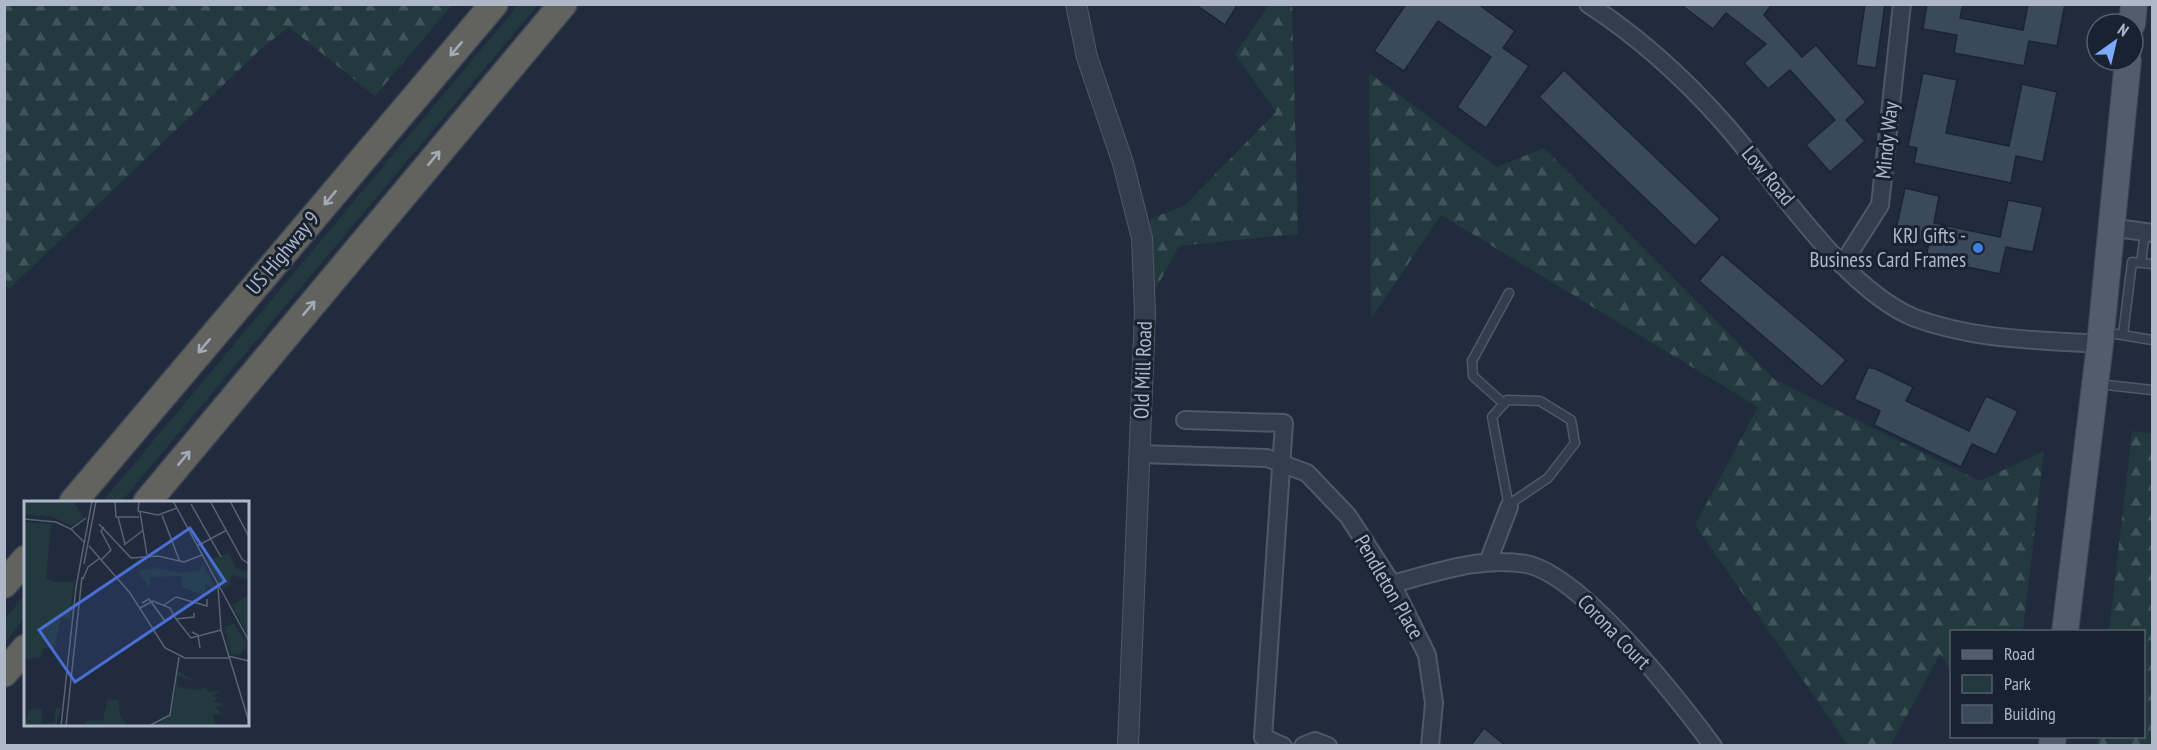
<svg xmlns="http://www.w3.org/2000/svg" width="2157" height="750" font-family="'PT Sans Narrow',sans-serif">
	<defs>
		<pattern id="forest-firs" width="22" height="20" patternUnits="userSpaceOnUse" patternTransform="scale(1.5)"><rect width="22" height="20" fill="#22393e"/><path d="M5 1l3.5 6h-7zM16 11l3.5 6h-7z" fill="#405459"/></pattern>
	</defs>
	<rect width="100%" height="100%" fill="#202b3d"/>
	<path fill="#22393e" d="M519,4L538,5L121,502H102Z
		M25,594V617L5,642V619Z"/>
	<path fill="url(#forest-firs)" d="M4,5L5,4L452,5L375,96L289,27L263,47L9,289L4,284Z
		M1269,5H1292L1298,234L1179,246L1153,294L1150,219L1185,205L1276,112L1235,54Z
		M1369,73L1497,167L1544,148L1774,379L1980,481L2044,451L2023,631L1952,632L1951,670L1940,654L1891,745H1848L1695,525L1758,407L1441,215L1371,319Z
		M2132,431L2152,433V745H2096L2098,737L2144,736V632L2109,631Z"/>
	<path fill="#3b495d" stroke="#1b2433" stroke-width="1.5" d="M1195,4H1238L1225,25Z
		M1406,4H1478L1515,31L1503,48L1529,66L1486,128L1457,107L1491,57L1438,21L1404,71L1374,51Z
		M1680,4H1772L1764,15L1802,57L1816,45L1866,102L1846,120L1865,141L1830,172L1806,145L1835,120L1790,70L1768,89L1744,63L1766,44L1726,13L1713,29Z
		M1865,4H1885L1876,68L1856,65Z
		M1927,4H1963L1960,18L2023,30L2028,4H2065L2057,46L2029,41L2024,66L1954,53L1957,35L1923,29Z
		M1564,70L1720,219L1695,246L1539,97Z
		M1923,73L1957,80L1946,133L2009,146L2022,84L2057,92L2043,162L2016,156L2011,183L1914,163L1917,148L1908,146Z
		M1905,188L1939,196L1934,223L2000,237L2008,200L2043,207L2033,252L2006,247L2000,274L1926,258L1929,242L1895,234Z
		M1722,254L1846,360L1822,387L1699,281Z
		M1868,368H1874L1913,387L1906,401L1969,431L1986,396L2018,411L1996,455L1972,444L1961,467L1874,425L1880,411L1854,399Z
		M1484,728L1506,746H1470Z"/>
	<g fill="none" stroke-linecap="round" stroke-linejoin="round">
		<g stroke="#4f5867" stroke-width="11">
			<path id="service" d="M2141,263L2145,232
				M2104,332L2152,340
				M2123,335L2132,262L2152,264
				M2098,384L2152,390
				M1507,400L1540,401L1571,420L1575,443L1548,478L1511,503L1509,507L1492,417Z
				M1504,404L1473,376L1472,361L1509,293"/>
		</g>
		<g stroke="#4f5867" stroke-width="20">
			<path id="minor" d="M1588,4C1639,37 1682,76 1722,121C1774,179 1843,289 1915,318C1974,340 2038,340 2100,344
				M2110,227L2152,233
				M1842,265L1880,205L1902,4
				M1185,420L1284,423L1263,737L1283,746
				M1140,454L1267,458L1307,473L1348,516L1392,584L1427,655L1434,703L1430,746
				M1488,562L1509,507
				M1392,584C1435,573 1481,556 1526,564C1582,575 1678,699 1713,746
				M1303,746L1315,741L1328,746"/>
		</g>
		<g stroke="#4f5867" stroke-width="22">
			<path id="tertiary" d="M1076,4L1087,57L1123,163L1142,238L1145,313L1128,746"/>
		</g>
		<g stroke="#3d4656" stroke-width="28">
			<path id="primary" d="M2132,24L2134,4
				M2065,632L2100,344L2128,60
				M2052,746L2053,736"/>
		</g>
		<g stroke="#3c4554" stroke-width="30">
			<path id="trunk" d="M73,502L494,4
				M147,502L563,4
				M4,584L26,559
				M4,673L26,648"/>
		</g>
		<use href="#service" stroke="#343d4d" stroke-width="8"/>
		<use href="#minor" stroke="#343d4d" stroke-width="16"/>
		<use href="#tertiary" stroke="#343d4d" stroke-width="20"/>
		<use href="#primary" stroke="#525c6d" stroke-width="26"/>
		<use href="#trunk" stroke="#62625e" stroke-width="27"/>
	</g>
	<defs><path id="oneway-shaft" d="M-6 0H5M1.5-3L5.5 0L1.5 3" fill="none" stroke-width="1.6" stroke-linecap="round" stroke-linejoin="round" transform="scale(1.5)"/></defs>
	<g stroke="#a3abb9">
		<use href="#oneway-shaft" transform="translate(456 49) rotate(130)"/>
		<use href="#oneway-shaft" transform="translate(434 158) rotate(-50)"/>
		<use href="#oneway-shaft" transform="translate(330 198) rotate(130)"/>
		<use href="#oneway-shaft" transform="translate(309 308) rotate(-50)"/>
		<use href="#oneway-shaft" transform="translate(204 346) rotate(130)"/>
		<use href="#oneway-shaft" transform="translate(184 458) rotate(-50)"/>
	</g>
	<circle fill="#3f7fe0" stroke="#192231" stroke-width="2" cx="1978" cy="248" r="6"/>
	<g text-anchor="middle" stroke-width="6" stroke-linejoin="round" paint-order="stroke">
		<g font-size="21" fill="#afb8c9" stroke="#192231">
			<text transform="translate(1887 140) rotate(-84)" y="7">Mindy Way</text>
			<text transform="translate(1768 176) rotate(50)" y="7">Low Road</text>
			<text transform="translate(283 253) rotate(-50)" y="7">US Highway 9</text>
			<text transform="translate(1143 370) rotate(-88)" y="7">Old Mill Road</text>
			<text transform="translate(1389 587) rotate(60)" y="7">Pendleton Place</text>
			<text transform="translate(1614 632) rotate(46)" y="7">Corona Court</text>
		</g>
		<g font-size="21" fill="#afb8c9" stroke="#192231" text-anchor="end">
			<text x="1966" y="243">KRJ Gifts -<tspan x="1966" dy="24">Business Card Frames</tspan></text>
		</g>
	</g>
	<g transform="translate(24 501)">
		<rect width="225" height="225" fill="#202b3d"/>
		<path d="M84,198L95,199L96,214L104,225H61L62,220L79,219Z" fill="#22393e"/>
		<path d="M0,0H49L60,17L49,25L26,15L0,14ZM0,21L27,23L22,77L28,81H50L46,118L37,117L30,148L19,147L17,156L0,159ZM205,52L212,67L225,71V79L207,74L206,84L199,87L184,59ZM179,64L191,87L181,83L182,95L158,86L157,75L126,76V87L114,70L130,67L157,72L176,69ZM225,94V136L208,104ZM210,122L223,144L216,154L207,153L200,126ZM154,170L173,181L154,175L153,186L177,189L180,185L184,191L198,189L188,195L195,196L189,200L203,204L191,206L198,213H189L192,225H130L148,213ZM37,206L32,225H0L5,209L18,208V223L30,221L32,207Z" fill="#22393e"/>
		<path fill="none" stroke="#596375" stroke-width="1.5" d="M91,0L92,16H115M115,0L114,10L134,14L153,7M149,0L225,140M186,0L218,58L225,63M206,0L225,36M167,3L197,56M116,11L123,54M138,14L156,61M94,16L101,43M0,18L32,21L47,28L60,41M75,23L107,57L134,55L160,61L178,54M47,28L62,17M100,44L118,30M65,45L106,92L141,147L161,157H205M173,45L203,29M77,59L87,49L77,30L80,26M60,63L72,0M59,78L64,66L76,57M194,85L197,129L225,221M118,102L125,98L141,120M140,104L152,96L183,105V98M116,107L129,100L146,107L152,118L170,116V112M152,118L167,137L197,129M168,131L174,134L176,147M204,155L225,160M37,225L52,86L68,0M42,225L58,76M125,225L146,214L155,156"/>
		<path fill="#496ed4" fill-opacity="0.15" stroke="#496ed4" stroke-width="3" d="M166,27L201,80L51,181L15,129Z"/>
		<rect width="225" height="225" fill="none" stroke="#afb8c9" stroke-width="3"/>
	</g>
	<rect width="2157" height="750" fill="none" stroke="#afb8c9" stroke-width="12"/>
	<rect x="1950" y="630" width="195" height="108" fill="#192231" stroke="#555e6e" stroke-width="1.5"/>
	<rect x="1962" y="650" width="30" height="9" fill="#525c6d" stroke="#555e6e" stroke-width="1.5"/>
	<text x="2004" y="660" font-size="18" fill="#afb8c9">Road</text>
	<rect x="1962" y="675" width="30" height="18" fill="#22393e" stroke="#555e6e" stroke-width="1.5"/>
	<text x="2004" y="690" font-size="18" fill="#afb8c9">Park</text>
	<rect x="1962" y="705" width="30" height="18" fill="#3b495d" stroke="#555e6e" stroke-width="1.5"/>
	<text x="2004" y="720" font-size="18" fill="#afb8c9">Building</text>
	<g transform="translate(2115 42) rotate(34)"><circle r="28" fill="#192231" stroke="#555e6e" stroke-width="1.5"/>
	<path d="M0-4.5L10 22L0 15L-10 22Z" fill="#7daaff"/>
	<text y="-9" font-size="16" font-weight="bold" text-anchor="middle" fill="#afb8c9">N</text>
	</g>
</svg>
